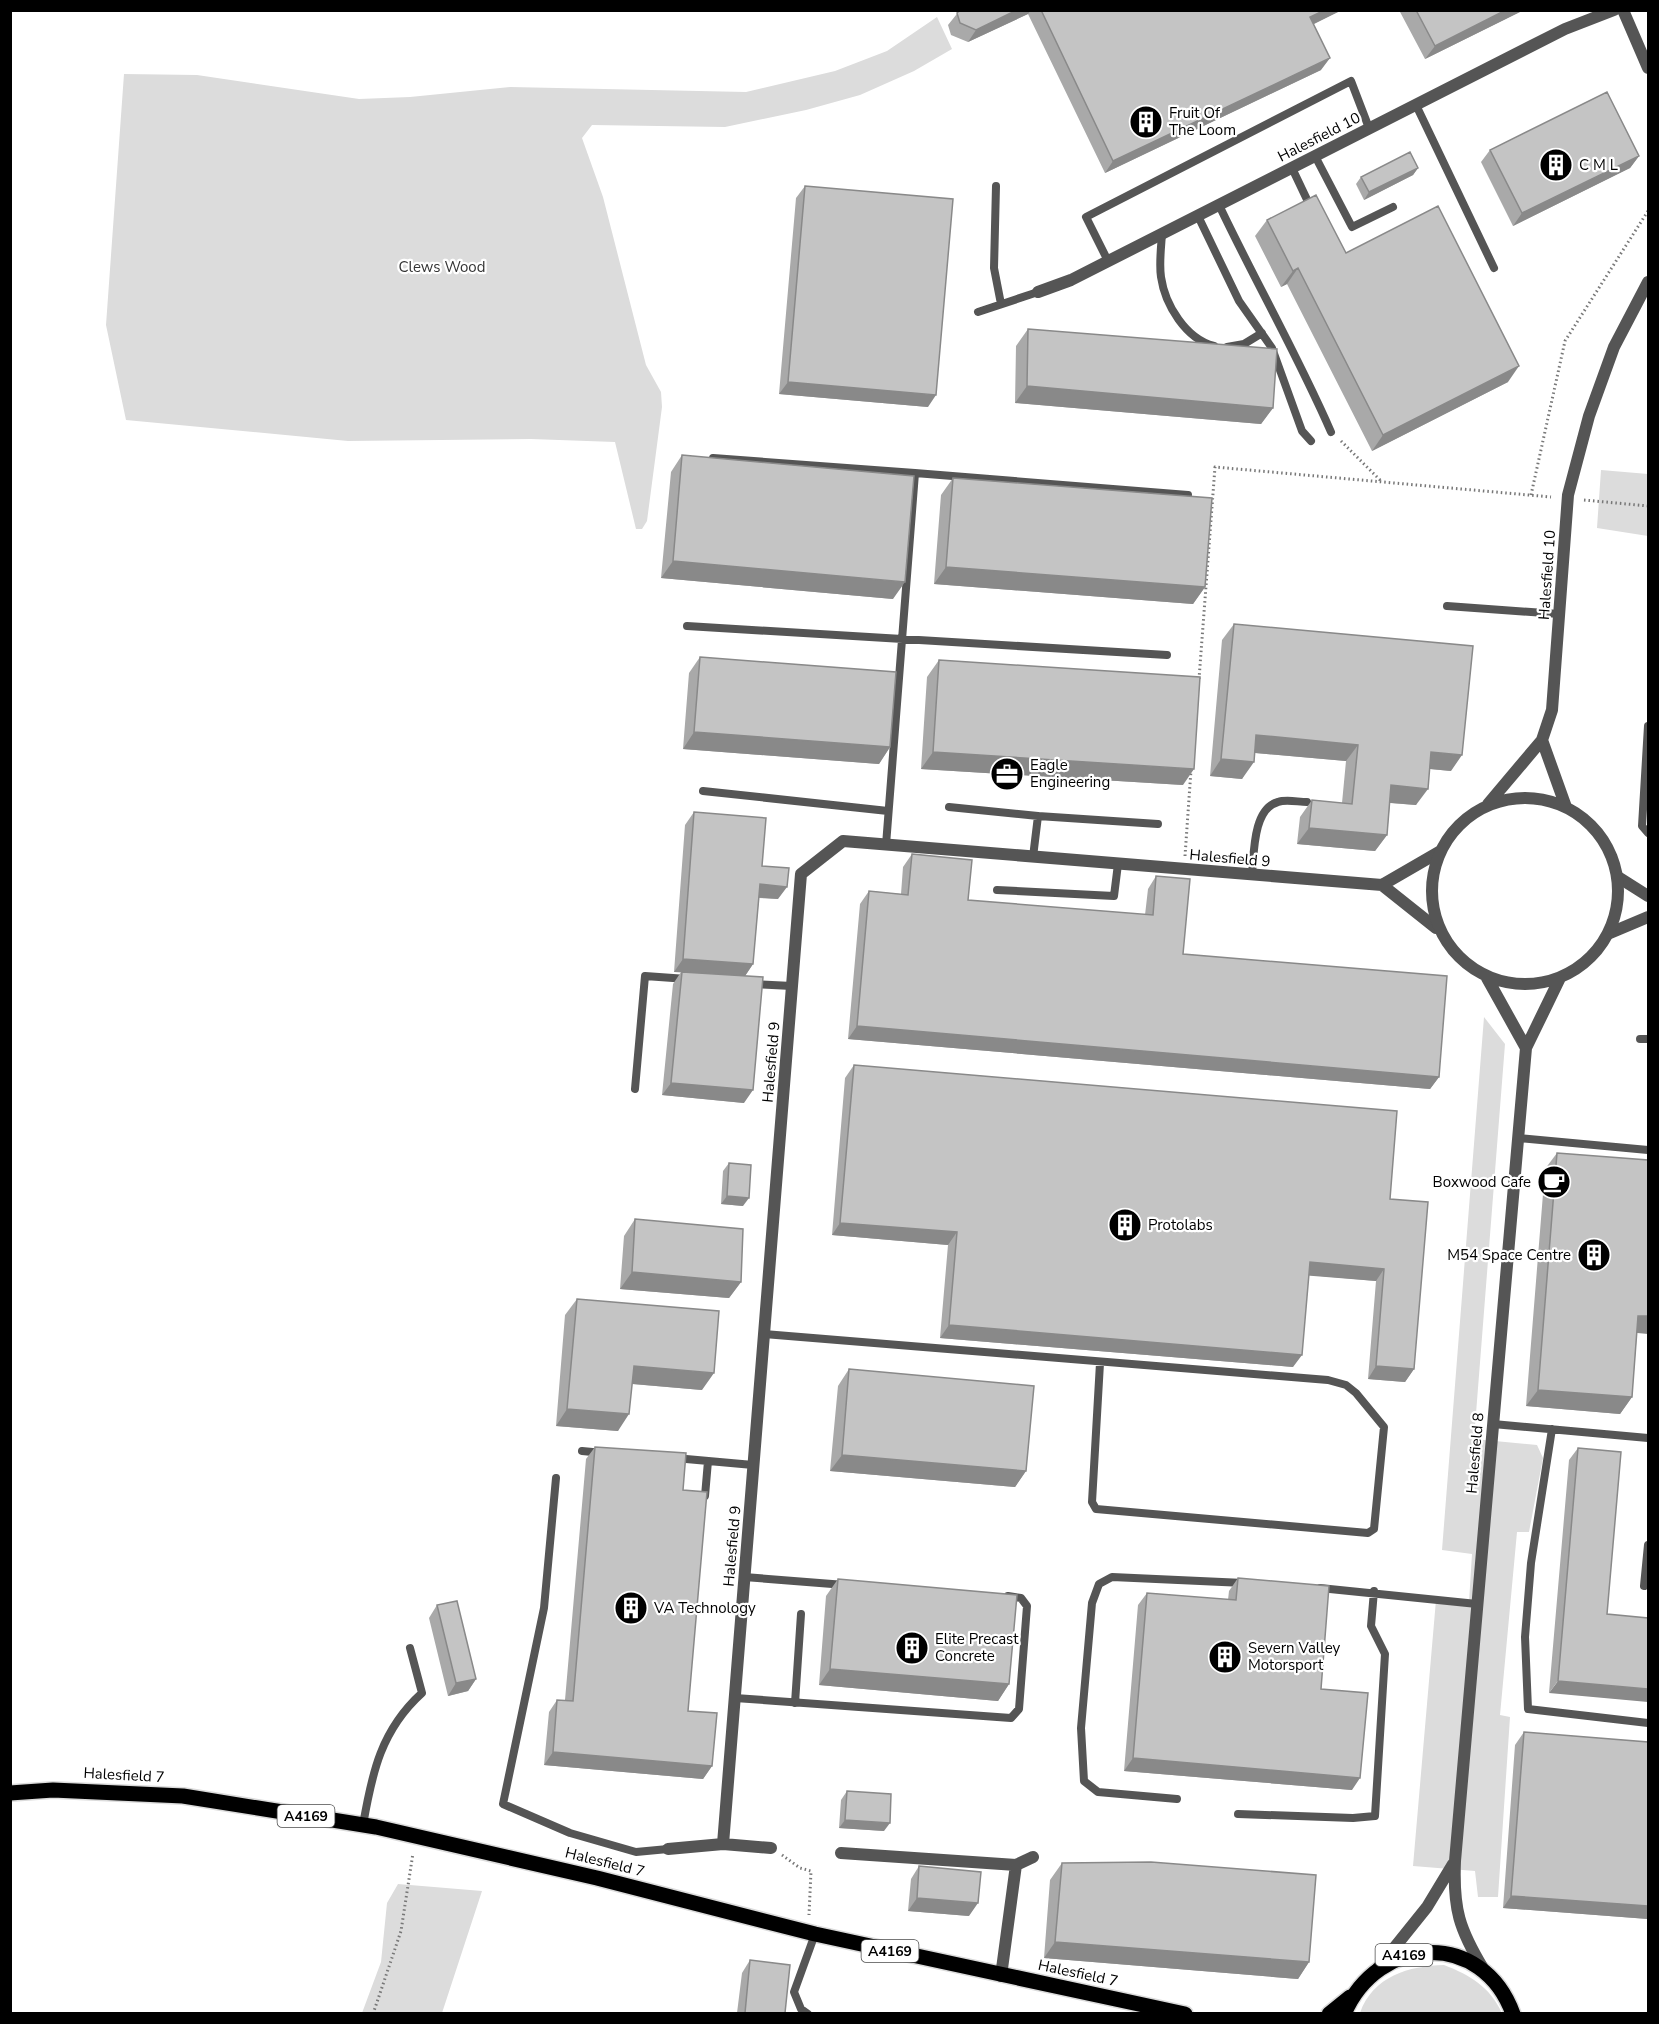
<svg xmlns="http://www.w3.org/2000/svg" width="1659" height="2024" font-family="'Nunito Sans',sans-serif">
	<rect width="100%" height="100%" fill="#fff"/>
	<path fill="#dcdcdc" d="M937,17L952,49L914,71L860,95L806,110L725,127L592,125L582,138L603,197L646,365L661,392L662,407L647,521L642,529H636L615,442L531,439L348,441L126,420L106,325L124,74L197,75L359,99L410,97L510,87L746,92L835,71L887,51Z
		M1601,470L1648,474V536L1597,528Z
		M1484,1017L1505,1044L1474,1439L1537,1445L1543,1458L1529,1532H1517L1500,1715L1510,1717L1498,1897H1478L1475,1871L1413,1866L1436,1600L1469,1602L1472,1554L1442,1550Z
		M398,1884L482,1891L442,2013H362L381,1962L387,1903Z
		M1444,1965C1470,1975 1490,1987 1502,2013H1360C1373,1976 1409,1966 1444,1965Z"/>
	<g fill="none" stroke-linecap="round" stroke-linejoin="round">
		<g stroke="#dbdbdb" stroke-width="18">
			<path id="primary" d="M10,1793L53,1790L183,1796L376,1827L597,1878L815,1934L1185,2014
				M1329,2014L1350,1997
				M1344,2014C1378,1934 1483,1930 1513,2014"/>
		</g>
		<path stroke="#777" stroke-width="3" stroke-dasharray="1.5 3" stroke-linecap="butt" d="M1341,441L1381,481
			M1531,495L1565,341L1648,211
			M1584,500L1648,506
			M1199,679L1215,467L1551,497
			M1185,856L1191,770
			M782,1855L800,1868L811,1871L809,1915
			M373,2014L401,1931L413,1853"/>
		<path stroke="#555" stroke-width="8" d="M1416,105L1494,268
			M1315,156L1352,227L1393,207
			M1292,168L1311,208
			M996,186L994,268L1001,304
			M1219,205C1255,281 1297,354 1331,432
			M1198,216L1239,301L1272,348L1302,431L1311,441
			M1162,234C1161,248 1159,264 1161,277C1165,305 1186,339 1214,346
			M1108,261L1086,217L1351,81L1369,128
			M978,312L1038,292
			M1227,347L1244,344L1262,333
			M713,458L915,473L886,845
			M915,473L1188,495
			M1447,606L1559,614
			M687,626L1167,655
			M1648,726L1642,826L1648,833
			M703,791L888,811
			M949,807L1038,816
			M1033,857L1038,816L1158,824
			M1252,874C1254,854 1253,808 1278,802C1286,799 1298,802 1307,802
			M997,890L1114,896L1118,864
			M753,984L792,986
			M1640,1039H1648
			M635,1089L645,976L687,979
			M1518,1138L1648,1150
			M764,1334L1328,1380L1346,1385L1356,1393L1384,1427L1374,1529L1368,1533L1096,1509L1092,1502L1100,1363
			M1493,1424L1648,1438
			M1552,1429L1531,1563L1525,1637L1528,1709L1648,1723
			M582,1451L603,1453
			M675,1458L753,1465
			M556,1478L544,1608L503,1804L570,1833L636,1852L668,1849
			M705,1496L708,1461
			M744,1577L845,1585
			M1644,1586L1648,1545
			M1320,1588L1477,1604
			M735,1698L1011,1718L1019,1709L1027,1606L1021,1598L1008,1596
			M795,1703L801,1614
			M1177,1799L1098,1792L1084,1781L1081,1728L1092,1603L1099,1584L1112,1577L1244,1583
			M1238,1814L1353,1818L1375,1816L1385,1654L1371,1626L1374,1591
			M363,1825C372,1773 381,1730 422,1693L410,1648
			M808,2014L801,2009L794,1992L815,1934"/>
		<path stroke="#555" stroke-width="12" d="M1623,10L1648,68
			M1038,292L1071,280L1565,29L1614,10
			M1618,877L1648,896
			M1382,885L1439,852
			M1610,933L1648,917
			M723,1844L801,874L843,841L1382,885L1436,928
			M668,1849L723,1844L771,1848
			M841,1853L1016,1865L1033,1857
			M1001,1976L1016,1865"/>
		<path stroke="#555" stroke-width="12" d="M1542,740L1566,807
			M1432 891a93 93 0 1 1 186 0a93 93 0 1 1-186 0Z
			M1488,804L1542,740L1552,710L1568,495L1589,416L1614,347L1648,282
			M1487,978L1526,1048
			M1378,1968L1427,1907L1453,1864
			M1484,1970C1459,1929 1453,1909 1455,1861L1526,1048L1560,978"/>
		<use href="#primary" stroke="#000" stroke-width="15"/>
	</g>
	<path fill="#a9a9a9" d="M960,10H1342L1313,24L1321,70L1105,173L1028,14L968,42L951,35L948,25Z
		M1399,10H1524L1425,59Z
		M1490,150L1639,156L1630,168L1513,226L1481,162Z
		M1418,168L1413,175L1364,200L1356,184L1361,177Z
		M805,186L928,407L779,394L796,198Z
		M1267,220L1346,253L1508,382L1372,451L1287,284L1281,287L1255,236Z
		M1028,329L1273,408L1261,424L1015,403L1016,346Z
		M682,455L893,599L661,578L671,472Z
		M953,478L1205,587L1193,604L934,584L941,495Z
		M1234,624L1451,771L1430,769L1416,805L1390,803L1387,835L1375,851L1297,844L1300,817L1312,800L1342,803L1346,761L1255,753L1242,779L1210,776L1222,640Z
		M700,657L890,747L879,764L683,749L689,673Z
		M939,660L1183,785L921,769L927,677Z
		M694,812L762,866L778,899L759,898L753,964L745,976L744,1103L662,1095L673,984L681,972H674L685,825Z
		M912,854L968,900L1145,915L1148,889L1156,876L1183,954L1439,1077L1430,1089L848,1039L860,904L869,891L901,894L903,867Z
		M854,1065L1390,1199L1414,1369L1405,1382L1368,1379L1376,1281L1309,1275L1293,1367L940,1338L948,1245L832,1235L845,1078Z
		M1557,1153L1637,1333L1632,1397L1620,1414L1526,1406L1545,1169Z
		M729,1163L743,1206L721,1204L723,1171Z
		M635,1219L741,1282L729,1298L620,1289L624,1236Z
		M577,1299L702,1390L632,1384L618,1431L556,1426L565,1315Z
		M849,1369L1026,1471L1015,1487L830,1471L838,1386Z
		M595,1447L683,1490L688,1711L712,1766L703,1779L544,1765L549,1712L557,1700H565L586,1459Z
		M1578,1448L1607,1614L1549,1693L1569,1460Z
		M1238,1578L1321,1689L1352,1790L1124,1771L1138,1605L1147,1593L1228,1600L1229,1591Z
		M838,1579L1009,1684L998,1701L819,1685L826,1596Z
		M437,1605L476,1679L468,1691L448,1696L429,1618Z
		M1524,1732L1648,1742V1919L1503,1908L1515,1745Z
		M847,1791L884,1831L839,1828L841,1800Z
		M1062,1863L1309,1962L1298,1979L1044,1958L1050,1880Z
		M919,1866L969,1916L908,1911L911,1879Z
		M750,1960L785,2013H737L742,1973Z"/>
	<path fill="#898989" d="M1017,10H1031L1028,14L968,42L976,30Z
		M1325,10H1342L1302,30L1310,17Z
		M1506,10H1524L1425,59L1435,46Z
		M1330,58L1321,70L1105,173L1113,161Z
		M1639,156L1630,168L1513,226L1522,213Z
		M1418,168L1413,175L1364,200L1369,192Z
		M1298,268L1287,284L1281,287L1293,271Z
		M1519,366L1508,382L1372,451L1383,435Z
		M788,382L936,395L928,407L779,394Z
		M1027,386L1273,408L1261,424L1015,403Z
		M673,561L905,582L893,599L661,578Z
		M946,567L1205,587L1193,604L934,584Z
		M694,732L890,747L879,764L683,749Z
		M1256,735L1358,745L1346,761L1245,752Z
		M933,752L1194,769L1183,785L921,769Z
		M1431,752L1462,755L1451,771L1420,768Z
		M1221,759L1254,762L1242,779L1210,776Z
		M1391,785L1428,789L1416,805L1380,802Z
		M1309,828L1387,835L1375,851L1297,844Z
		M760,884L787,887L778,899L751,897Z
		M683,959L753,964L745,976L674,972Z
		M857,1026L1439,1077L1430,1089L848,1039Z
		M671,1083L753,1090L744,1103L662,1095Z
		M727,1196L749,1198L743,1206L721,1204Z
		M840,1223L957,1232L948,1245L832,1235Z
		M1310,1262L1384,1269L1376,1281L1301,1275Z
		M632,1272L741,1282L729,1298L620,1289Z
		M1638,1316H1648V1334L1627,1332Z
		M949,1325L1302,1355L1293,1367L940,1338Z
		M634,1366L714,1373L702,1390L622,1383Z
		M1376,1366L1414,1369L1405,1382L1368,1379Z
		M1538,1390L1632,1397L1620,1414L1526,1406Z
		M567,1409L629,1414L618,1431L556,1426Z
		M842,1455L1026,1471L1015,1487L830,1471Z
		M830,1669L1009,1684L998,1701L819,1685Z
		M476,1679L468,1691L448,1696L456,1683Z
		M1558,1681L1648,1689V1702L1549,1693Z
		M553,1752L712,1766L703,1779L544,1765Z
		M1133,1758L1360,1778L1352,1790L1124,1771Z
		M845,1820L890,1823L884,1831L839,1828Z
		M1511,1896L1648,1906V1919L1503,1908Z
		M917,1898L978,1903L969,1916L908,1911Z
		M1055,1942L1309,1962L1298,1979L1044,1958Z"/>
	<path fill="#c4c4c4" stroke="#898989" stroke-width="1.5" d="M960,10H1017L976,30L960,23L957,13Z
		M1041,10H1325L1310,17L1330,58L1113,161Z
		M1416,10H1506L1435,46Z
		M1607,92L1639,156L1522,213L1490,150Z
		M1410,152L1418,168L1369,192L1361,177Z
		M805,186L953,199L936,395L788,382Z
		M1316,195L1346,253L1438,206L1519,366L1383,435L1298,268L1293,271L1267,220Z
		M1028,329L1277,349L1273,408L1027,386Z
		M682,455L914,476L905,582L673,561Z
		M953,478L1212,498L1205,587L946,567Z
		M1234,624L1473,646L1462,755L1431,752L1428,789L1391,785L1387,835L1309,828L1312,800L1352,804L1358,745L1256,735L1254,762L1221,759Z
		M700,657L896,672L890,747L694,732Z
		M939,660L1200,677L1194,769L933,752Z
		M694,812L766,818L762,866L789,868L787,887L760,884L753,964L683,959Z
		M912,854L972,860L968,900L1153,915L1156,876L1190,879L1183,954L1447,976L1439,1077L857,1026L869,891L908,895Z
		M682,972L763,977L753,1090L671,1083Z
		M854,1065L1397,1111L1390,1199L1428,1202L1414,1369L1376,1366L1384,1269L1310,1262L1302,1355L949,1325L957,1232L840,1223Z
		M1557,1153L1648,1160V1316H1638L1632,1397L1538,1390Z
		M729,1163L751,1165L749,1198L727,1196Z
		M635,1219L743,1229L741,1282L632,1272Z
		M577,1299L719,1311L714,1373L634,1366L629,1414L567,1409Z
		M849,1369L1034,1386L1026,1471L842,1455Z
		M595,1447L686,1453L683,1490L707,1492L688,1711L717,1713L712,1766L553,1752L557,1700L573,1701Z
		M1578,1448L1621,1452L1607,1614L1648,1618V1689L1558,1681Z
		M1238,1578L1329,1586L1321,1689L1368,1693L1360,1778L1133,1758L1147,1593L1236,1600Z
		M838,1579L1017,1595L1009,1684L830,1669Z
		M457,1601L476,1679L456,1683L437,1605Z
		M1524,1732L1648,1742V1906L1511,1896Z
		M847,1791L891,1794L890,1823L845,1820Z
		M1151,1862L1316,1875L1309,1962L1055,1942L1062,1863Z
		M919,1866L981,1872L978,1903L917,1898Z
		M750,1960L790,1965L785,2013H745Z"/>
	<defs>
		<g id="building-disc" transform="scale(1.725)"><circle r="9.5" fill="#000" stroke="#fff"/><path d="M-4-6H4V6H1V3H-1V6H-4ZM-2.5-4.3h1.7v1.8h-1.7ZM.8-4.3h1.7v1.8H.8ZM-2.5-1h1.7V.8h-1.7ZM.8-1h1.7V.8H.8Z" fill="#fff"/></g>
		<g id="office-disc" transform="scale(1.725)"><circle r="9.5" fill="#000" stroke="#fff"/><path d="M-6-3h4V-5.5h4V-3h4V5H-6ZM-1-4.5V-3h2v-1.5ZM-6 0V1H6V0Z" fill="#fff"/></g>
		<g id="cafe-disc" transform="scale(1.725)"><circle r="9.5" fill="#000" stroke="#fff"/><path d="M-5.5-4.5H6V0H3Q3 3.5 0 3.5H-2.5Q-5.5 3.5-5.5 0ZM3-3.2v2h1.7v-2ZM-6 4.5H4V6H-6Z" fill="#fff"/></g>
	</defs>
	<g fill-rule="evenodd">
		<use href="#building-disc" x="1146" y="122"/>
		<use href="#building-disc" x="1556" y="165"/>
		<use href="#office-disc" x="1007" y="774"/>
		<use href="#cafe-disc" x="1554" y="1182"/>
		<use href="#building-disc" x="1125" y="1225"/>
		<use href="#building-disc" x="1594" y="1255"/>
		<use href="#building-disc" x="631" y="1608"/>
		<use href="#building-disc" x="912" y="1648"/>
		<use href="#building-disc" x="1225" y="1657"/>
	</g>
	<g text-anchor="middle" stroke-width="4.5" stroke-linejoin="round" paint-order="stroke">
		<g fill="#fff" stroke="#4c4c4c" stroke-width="1.5">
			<rect x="277.5" y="1805" width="57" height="22" rx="4.5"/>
			<rect x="861.5" y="1940" width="57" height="22" rx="4.5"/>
			<rect x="1375.5" y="1944" width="57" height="22" rx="4.5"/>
		</g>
		<g font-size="14" font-weight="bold" fill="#000">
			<text x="306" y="1821">A4169</text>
			<text x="890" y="1956">A4169</text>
			<text x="1404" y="1960">A4169</text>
		</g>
		<g font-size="15" fill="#000" stroke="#fff" text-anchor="start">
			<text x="1169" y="118">Fruit Of<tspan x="1169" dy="17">The Loom</tspan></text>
			<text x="1579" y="170">C M L</text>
			<text x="1030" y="770">Eagle<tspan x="1030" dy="17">Engineering</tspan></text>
			<text x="1531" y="1187" text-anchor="end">Boxwood Cafe</text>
			<text x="1148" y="1230">Protolabs</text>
			<text x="1571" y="1260" text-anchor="end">M54 Space Centre</text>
			<text x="654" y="1613">VA Technology</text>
			<text x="935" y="1644">Elite Precast<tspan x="935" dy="17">Concrete</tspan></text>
			<text x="1248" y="1653">Severn Valley<tspan x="1248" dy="17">Motorsport</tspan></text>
		</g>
		<g font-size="15" fill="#000" stroke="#fff">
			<text transform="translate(1319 137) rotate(-27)" y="5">Halesfield 10</text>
			<text transform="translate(1547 575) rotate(-86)" y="5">Halesfield 10</text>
			<text transform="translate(1230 858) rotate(5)" y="5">Halesfield 9</text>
			<text transform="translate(771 1062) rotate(-85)" y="5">Halesfield 9</text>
			<text transform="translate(1475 1453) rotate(-85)" y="5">Halesfield 8</text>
			<text transform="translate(732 1546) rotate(-85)" y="5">Halesfield 9</text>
			<text transform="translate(124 1775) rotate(3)" y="5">Halesfield 7</text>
			<text transform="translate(605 1862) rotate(14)" y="5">Halesfield 7</text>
			<text transform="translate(1078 1973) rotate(12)" y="5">Halesfield 7</text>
		</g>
		<g font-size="15" fill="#333" stroke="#fff">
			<text x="442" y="272">Clews Wood</text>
		</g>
	</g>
	<rect width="1659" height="2024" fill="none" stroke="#000000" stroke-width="24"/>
</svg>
